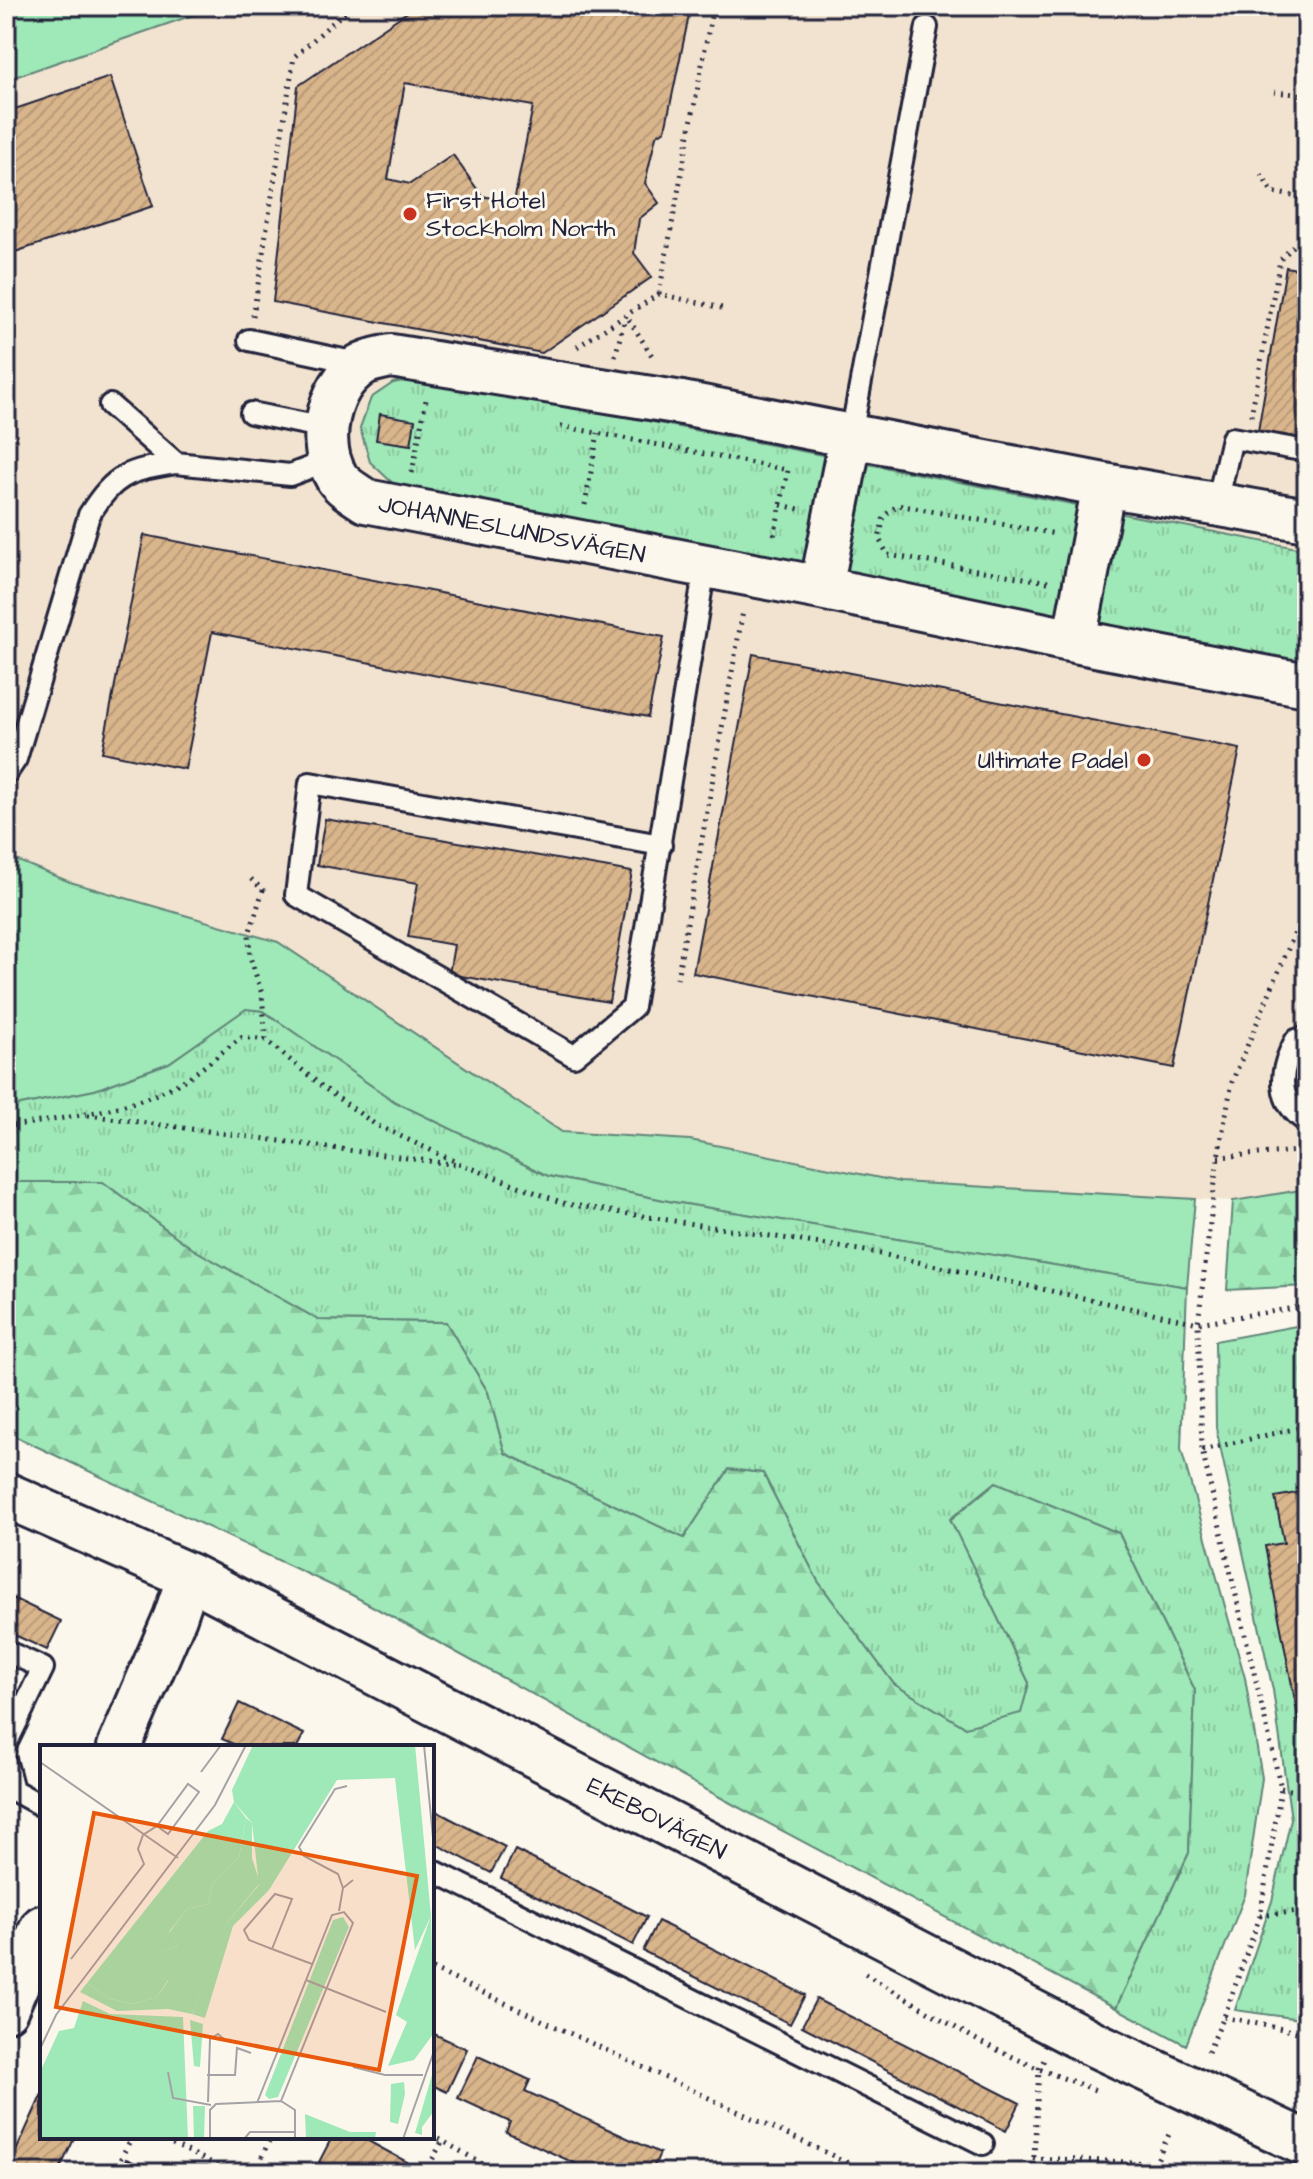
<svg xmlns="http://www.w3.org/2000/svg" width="1313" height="2179" font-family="'Architects Daughter',sans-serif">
	<defs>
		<pattern id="forest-firs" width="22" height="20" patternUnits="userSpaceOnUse" patternTransform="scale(2)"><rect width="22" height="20" fill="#9fe8b7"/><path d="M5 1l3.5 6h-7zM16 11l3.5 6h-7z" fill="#89c79e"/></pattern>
		<pattern id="park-tufts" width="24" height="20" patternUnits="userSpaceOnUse" patternTransform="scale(2)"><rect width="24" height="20" fill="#9fe8b7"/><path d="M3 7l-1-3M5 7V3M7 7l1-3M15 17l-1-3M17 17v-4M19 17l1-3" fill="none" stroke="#89c79e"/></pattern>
		<pattern id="building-hatch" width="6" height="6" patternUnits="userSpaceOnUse" patternTransform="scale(2)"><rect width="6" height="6" fill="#d9b58b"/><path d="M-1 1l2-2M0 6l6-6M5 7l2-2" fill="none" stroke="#ba9b79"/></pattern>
	</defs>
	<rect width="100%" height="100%" fill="#fbf7ec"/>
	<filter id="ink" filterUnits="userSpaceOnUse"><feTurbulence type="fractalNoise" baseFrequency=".0125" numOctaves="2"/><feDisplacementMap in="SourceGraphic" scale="16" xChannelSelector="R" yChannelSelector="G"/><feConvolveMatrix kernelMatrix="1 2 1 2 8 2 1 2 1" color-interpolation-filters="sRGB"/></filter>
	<g filter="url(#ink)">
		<path fill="#f1e3cf" d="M219,6H1307V1189L1233,1201L900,1182L690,1140L562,1132L278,942L70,882L6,856V80Z"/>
		<path fill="#9fe8b7" stroke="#608579" stroke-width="2" d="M6,6H219L6,80Z
			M6,856L70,882L278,942L562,1132L690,1140L900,1182L1195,1199L1187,1287L673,1202L548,1176L395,1102L263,1011L246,1010L169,1063L95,1090L6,1108Z"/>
		<path fill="url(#forest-firs)" stroke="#608579" stroke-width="2" d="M6,1182H103L193,1249L319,1320L446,1322L488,1392L505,1453L684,1538L729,1469L763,1473L818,1581L894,1684L965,1727L1029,1683L950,1520L996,1482L1119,1533L1195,1690L1189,1853L1116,2008L736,1806L352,1595L6,1432Z
			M1307,1189V1286L1227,1290L1233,1201Z"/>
		<path fill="url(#park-tufts)" stroke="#608579" stroke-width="2" d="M423,377L1307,550V670L398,488L370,462L360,428L371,398L393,383Z
			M246,1009L263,1011L395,1102L548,1176L673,1202L1187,1287L1181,1449L1245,1678L1262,1778L1245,1895L1186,2045L1116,2008L1189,1853L1195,1690L1119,1533L996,1482L950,1519L1029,1683L1021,1713L965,1727L894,1684L818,1581L763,1473L729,1469L684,1538L505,1453L488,1392L446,1322L319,1320L193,1249L103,1182H6V1108L95,1090L169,1063Z
			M1307,1324V2020L1235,2010L1272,1901L1291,1819L1273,1690L1216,1428L1215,1341Z"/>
		<path fill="url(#building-hatch)" stroke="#22223b" stroke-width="2" fill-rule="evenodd" d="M416,6H595L643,15L656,6H691L665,130L656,136L645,183L659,203L639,219L634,253L652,277L542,353L273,302L298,86ZM405,83L533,106L514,202L482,196L453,155L410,184L388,179Z
			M110,77L153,206L6,255V112Z
			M1286,267L1307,271V439L1258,431Z
			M380,414L415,420L411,445L376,440Z
			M144,535L664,637L648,717L212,632L185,769L102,752Z
			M753,654L1240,749L1174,1068L693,973Z
			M325,819L632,872L609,1002L449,974L454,945L408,937L418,883L317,865Z
			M1307,1491V1752H1305L1265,1546L1284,1543L1275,1497Z
			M6,1595L61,1621L47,1650L6,1631Z
			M239,1703L304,1734L297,1747H240L222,1739Z
			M432,1809L505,1847L491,1873L432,1842Z
			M515,1850L647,1917L633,1945L501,1878Z
			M658,1921L805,1995L790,2024L643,1951Z
			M816,1999L1020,2103L1006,2131L802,2026Z
			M432,2033L467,2049L447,2092L432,2085Z
			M478,2056L530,2080L525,2091L660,2153L651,2173H596L506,2132L510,2122L458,2098Z
			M42,2094V2137H75L58,2173H6Z
			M332,2137H361L407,2162L402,2173H340L319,2162Z
			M126,2159L158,2173H119Z"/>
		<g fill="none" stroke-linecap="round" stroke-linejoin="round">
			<g stroke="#22223b" stroke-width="26">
				<path id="service" d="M249,340L362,364
					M110,405L176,463L290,475L330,460
					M251,413L326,428
					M851,435L927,27
					M1217,503L1232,438L1307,451
					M6,774L16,759L89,515C116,473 128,471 176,463
					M661,845L310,783L296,895L574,1056L633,1007L705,567
					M1307,1037L1296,1040C1279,1070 1275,1102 1307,1122
					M6,1651L43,1668L6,1744
					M6,1763L13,1790L42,1806
					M432,1870L983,2144"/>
			</g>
			<g stroke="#22223b" stroke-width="48">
				<path id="minor" d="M1307,520L1104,485L682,403L391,356C382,358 369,360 361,365C327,388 316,443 337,478C343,487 357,495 366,501L821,588L1074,641L1307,685
					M821,588L851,435
					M1074,641L1104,485
					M119,1747L175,1617L189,1576
					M6,2010L42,1927"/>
			</g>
			<g stroke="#22223b" stroke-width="50">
				<path id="tertiary" d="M6,1495L189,1576L1092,2043L1307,2144"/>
			</g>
			<path stroke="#22223b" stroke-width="5" stroke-dasharray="2 6" stroke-linecap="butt" d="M1274,92L1307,95
				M1261,174L1272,192L1298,197L1307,208
				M659,294L713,6
				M253,316L294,57L340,16L356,6
				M577,347L659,294L722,308
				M615,356L626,315L654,359
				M1251,416L1280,260L1307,232
				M561,426L788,470L773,541
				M412,473L426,400
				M585,505L598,433
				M781,505L799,509
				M1048,582L888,555L879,539L884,516L898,505L1056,534
				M251,879L263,890L249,934L250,957L262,994L266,1040
				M677,979L743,611
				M88,1115L458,1165
				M6,1127C62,1118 132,1111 181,1082C202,1070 222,1052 241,1037L266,1040L324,1088L376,1125L463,1165L566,1204L872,1252L1198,1323L1307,1306
				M1218,1157L1300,1151
				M1202,1450L1307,1426
				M1281,1788L1307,1794
				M1260,1916L1307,1910
				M432,1969L870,2173
				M865,1974L982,2043L1039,2069L1098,2091
				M1224,2017L1307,2034
				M1208,2052L1224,2017L1260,1916L1281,1788L1202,1450L1198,1323L1218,1157L1232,1082L1307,904
				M432,2135L499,2173
				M158,2137L233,2173
				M1033,2158L1154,2163
				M113,2173L132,2137
				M261,2173V2159L271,2137
				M425,2173L443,2140
				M1033,2173L1039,2069L1044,2060
				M1151,2173L1171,2130"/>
			<use href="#service" stroke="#fbf7ec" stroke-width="20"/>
			<use href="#minor" stroke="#fbf7ec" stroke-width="42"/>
			<use href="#tertiary" stroke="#fbf7ec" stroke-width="44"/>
		</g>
	</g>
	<g fill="#c8321e" stroke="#fbf7ec" stroke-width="3">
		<circle cx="410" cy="214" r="8"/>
		<circle cx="1144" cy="760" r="8"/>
	</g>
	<g text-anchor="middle" stroke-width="6" stroke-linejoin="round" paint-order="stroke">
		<g font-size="24" fill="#22223b" stroke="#fbf7ec" text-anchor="start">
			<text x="426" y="208">First Hotel<tspan x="426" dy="28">Stockholm North</tspan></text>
			<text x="1128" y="768" text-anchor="end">Ultimate Padel</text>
		</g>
		<g font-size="24" fill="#22223b" stroke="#fbf7ec">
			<text transform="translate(512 529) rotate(11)" y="8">JOHANNESLUNDSVÄGEN</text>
			<text transform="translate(657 1818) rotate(27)" y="8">EKEBOVÄGEN</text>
		</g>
	</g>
	<g transform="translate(40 1745)">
		<rect width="394" height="394" fill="#fbf7ec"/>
		<path d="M213,0H375L391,171L375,205L355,33L297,35L229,145L193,181L165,273L152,269L179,196L187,178L219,140L212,78L194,57L192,45ZM394,323V366L382,382V390L375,388ZM265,369L310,387H336L335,394H266Z" fill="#9fe8b7"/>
		<path d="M194,57L206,73L199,112L172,140L168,159L147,164L129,187L137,201L102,215L93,224L124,227L128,235L117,252L92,259L68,253L47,238L168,86L182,79ZM391,171L394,288L374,315L348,321L367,277L356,270ZM150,275L163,279L160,322L154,321ZM364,337L365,349L358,379L350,377L351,339ZM153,361H165L164,394H154Z" fill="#9fe8b7"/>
		<path d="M206,73L212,78V113L220,138L187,178L152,269L128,264L77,266L40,247L47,238L68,253L92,259L117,252L128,236L124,228L98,235L93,224L101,215L137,201L129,188L147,164L168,159L172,140L199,112ZM303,172L309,182L238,352L229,354L225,350L293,175ZM43,256L70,269L143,272L148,394H0L1,325L19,286L34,283Z" fill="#9fe8b7"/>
		<path fill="none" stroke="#a4a2a5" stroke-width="2" d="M384,0L394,103M0,17L138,113M161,27L181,0M303,143L298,129L264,111L259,102L295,44L307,41M299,166L303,143L313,135M232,204L252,154L235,149L204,185L209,195L232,204L272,219M31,214L104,119L98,104L103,90L117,81L128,89L159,47L148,39L117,81M266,235L346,267M0,304L16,270L175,60L206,0M313,322L345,330H383M128,327L133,353L171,360M167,330H195L197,303L211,308M168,357L170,294L178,289L186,296M217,358L292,170L304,167L313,178L241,356M170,394V365L176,359L241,356L255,365V394M204,394L210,387H255M363,394L394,306"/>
		<path fill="#e8590c" fill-opacity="0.15" stroke="#e8590c" stroke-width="4" d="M54,68L377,131L339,325L16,262Z"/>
		<rect width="394" height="394" fill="none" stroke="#22223b" stroke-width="4"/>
	</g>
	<rect width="1313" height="2179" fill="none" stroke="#fbf7ec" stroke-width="32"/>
	<rect x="16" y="16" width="1281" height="2147" fill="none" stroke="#22223b" stroke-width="3" filter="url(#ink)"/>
</svg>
